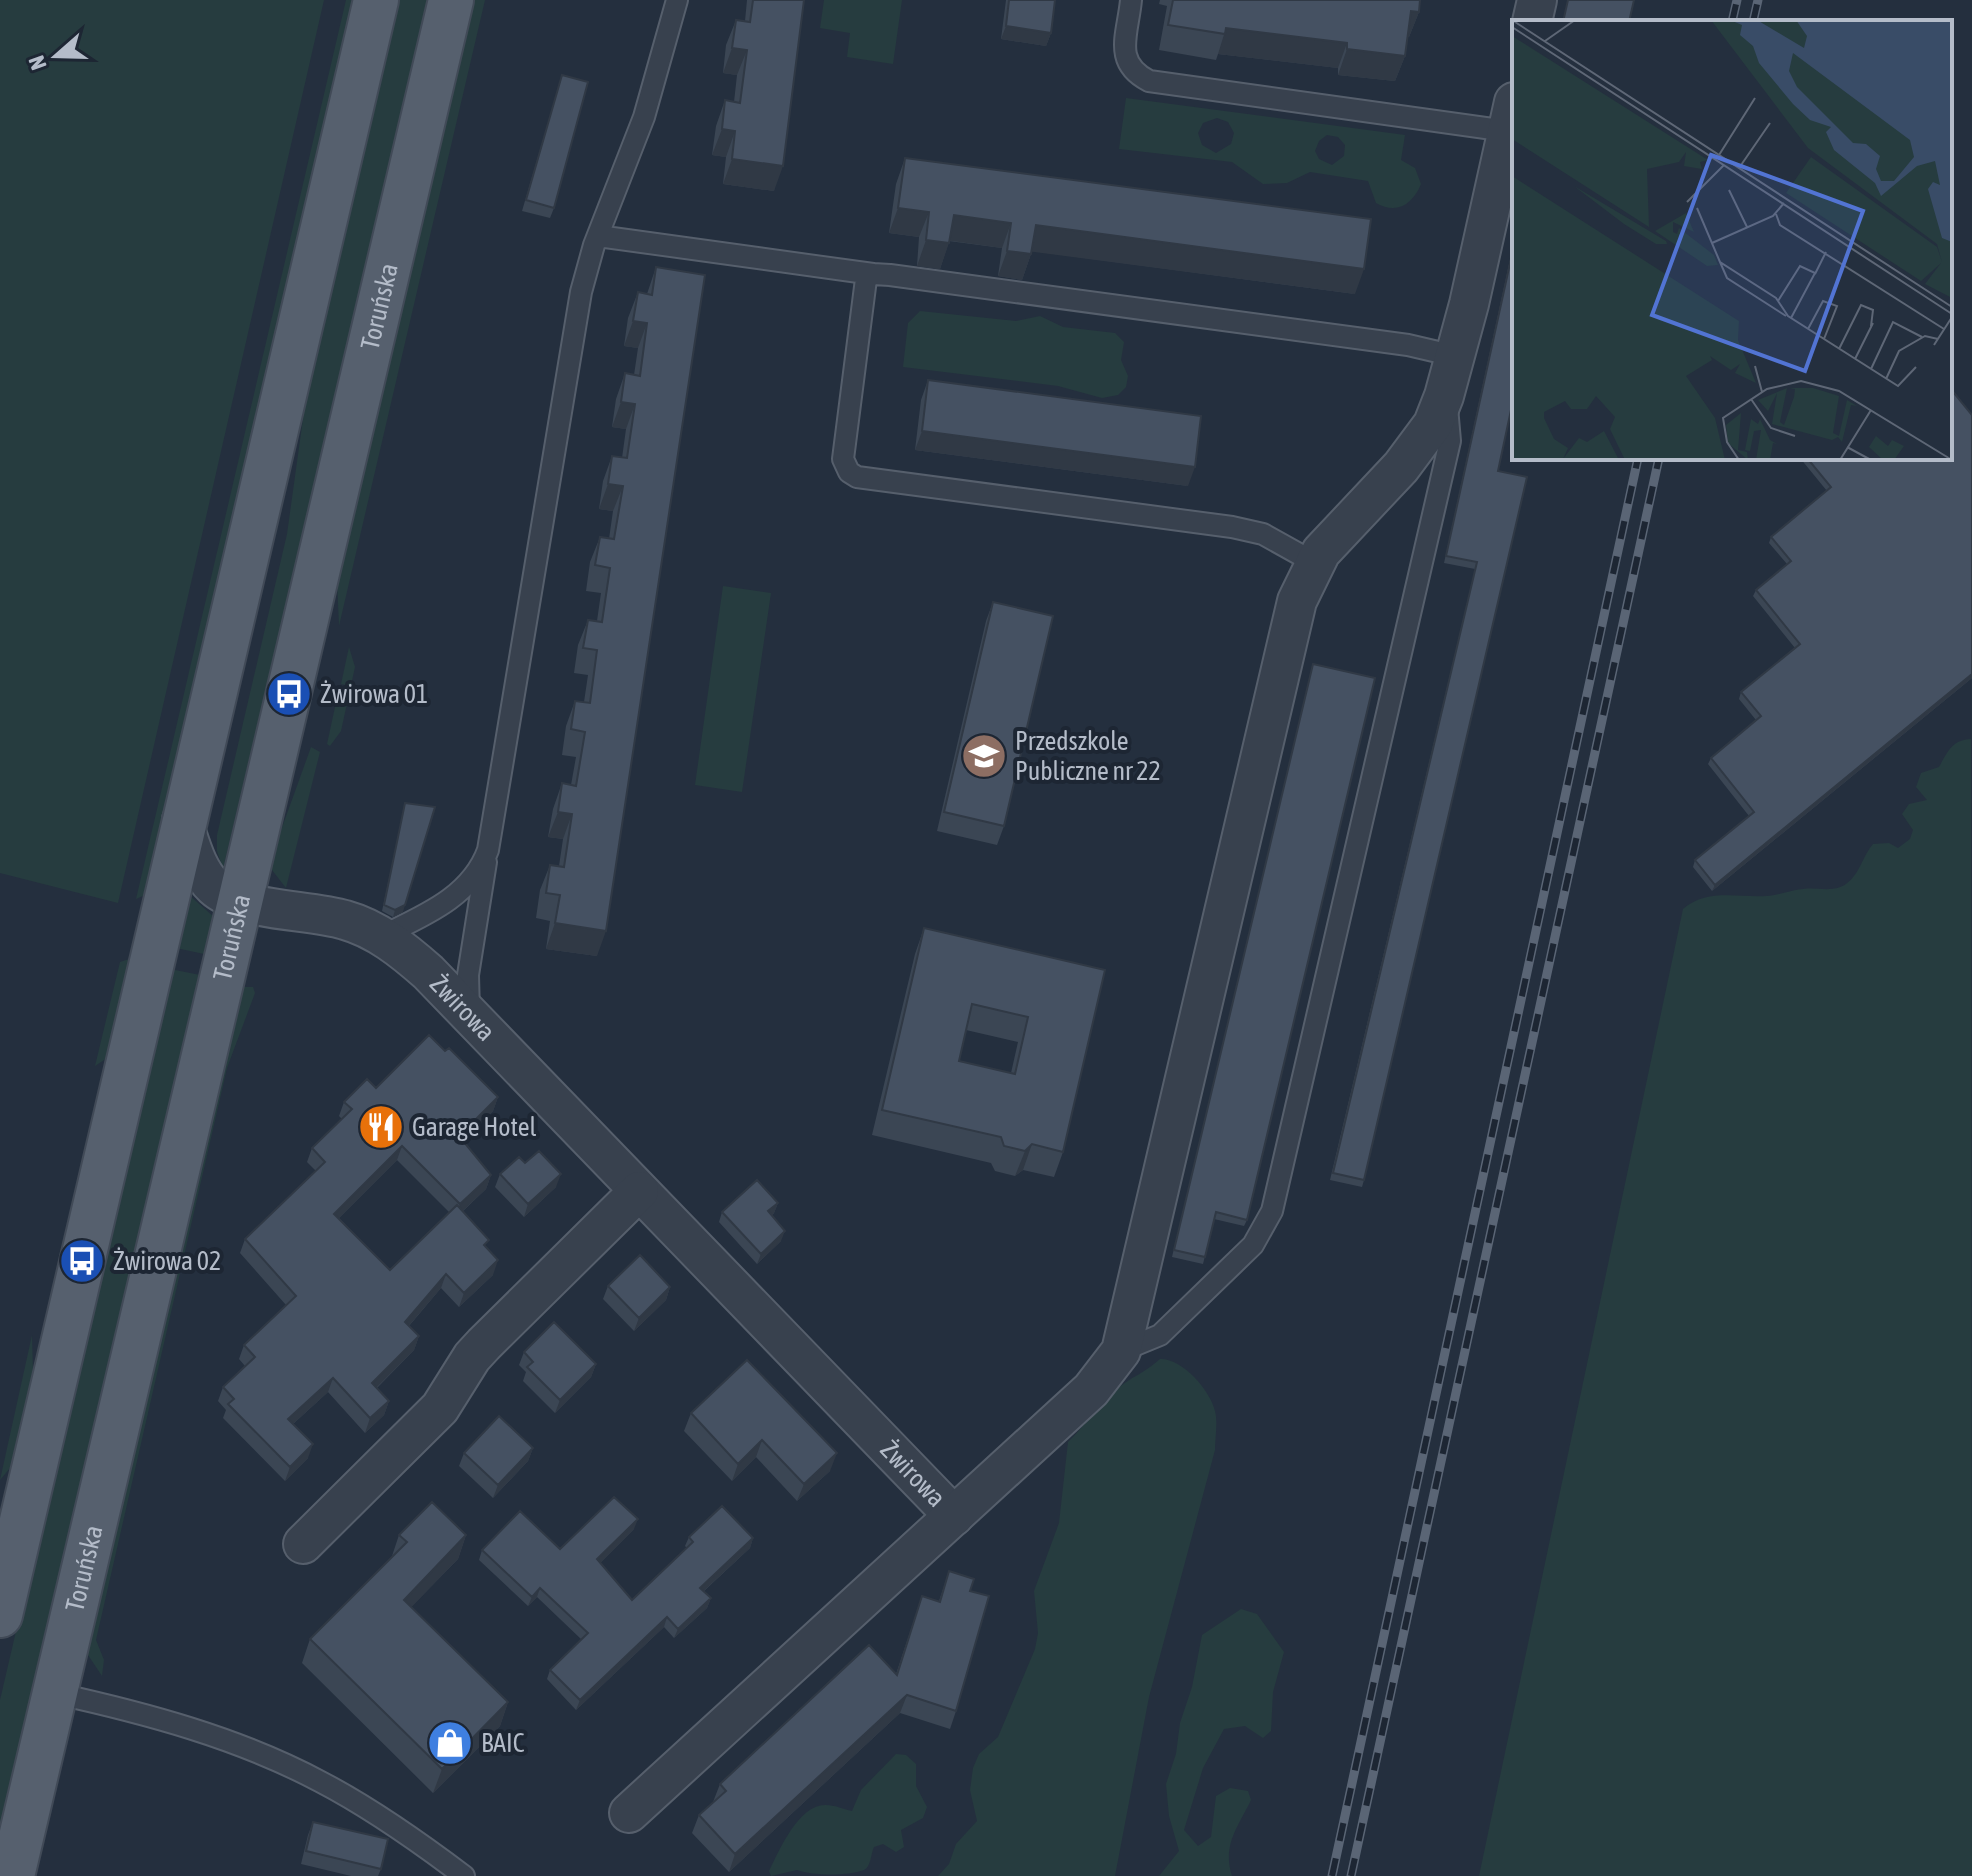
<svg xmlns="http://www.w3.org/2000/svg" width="1972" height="1876" font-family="'Asap Condensed',sans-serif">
	<rect width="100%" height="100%" fill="#242f3e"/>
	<path fill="#263c3f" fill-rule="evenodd" d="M0,0H324L118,903L0,873Z
		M346,0H354L145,895L136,899Z
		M396,0H430L223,869L217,851V835L287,534L311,361Z
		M472,0H485L339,626L337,580Z
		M824,0H902L893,64L847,57L850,33L820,28Z
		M1126,98L1405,135L1401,160L1415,168L1421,184C1413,204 1397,215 1376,203L1368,181L1310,172L1287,183L1263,184L1232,162L1119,149ZM1217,118L1228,122L1234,133L1231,144L1216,153L1202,145L1198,133L1203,123ZM1327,135L1338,137L1345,145L1344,156L1332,165L1319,159L1315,151L1319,141Z
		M920,311L1016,321L1040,316L1063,327L1115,333L1124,342L1121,360L1128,376L1126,387L1118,395L1102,398L1058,386L903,367L908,323Z
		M723,586L771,593L742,792L695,785Z
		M349,647L355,667L341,731L330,746L327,744L335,707H341L346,685L341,684Z
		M1971,739L1972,1876H1479L1683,909C1708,888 1737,898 1767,896C1779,895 1791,890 1803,889C1818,887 1833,893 1846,884C1860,874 1862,857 1873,844L1889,843L1898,848L1910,839L1913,830L1902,814L1909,804L1927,800L1916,787L1921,773L1939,767C1948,751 1952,740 1971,739Z
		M311,747L320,752L286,888L272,870L271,858Z
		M189,895L214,917L204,954L176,948Z
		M129,959L107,1058L95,1066L120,962Z
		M170,969L200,975L0,1832V1700Z
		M241,987H253L255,993L227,1068L96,1640L104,1660L102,1676L86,1652Z
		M32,1335L33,1371L10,1468L0,1480Z
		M1160,1359C1182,1358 1210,1390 1215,1411C1218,1423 1215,1438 1215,1450L1149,1697L1115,1876H938L949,1864L956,1844L977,1821L970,1790L973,1768L979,1754L998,1737L1035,1649L1038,1633L1034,1591L1059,1523L1068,1442C1085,1426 1099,1404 1117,1389C1129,1378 1145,1373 1160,1359Z
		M1241,1609L1257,1614L1284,1652L1273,1692L1271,1731L1263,1738L1245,1726L1224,1729L1203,1768L1184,1830L1198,1846L1211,1837L1216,1796L1230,1788L1248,1791L1251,1800C1238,1827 1222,1845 1232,1876H1159L1179,1851L1169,1816L1166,1784L1176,1754L1180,1723L1192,1687L1202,1635Z
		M896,1754L906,1755L916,1764V1786L927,1807L923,1818L901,1830L904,1847L896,1852L883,1844L874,1847C871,1853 871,1867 864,1870C848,1876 814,1876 797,1870L771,1876L769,1871C780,1849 799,1804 826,1805C834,1805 843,1809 852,1811L861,1790Z"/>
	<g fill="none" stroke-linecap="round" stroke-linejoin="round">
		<g stroke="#565f6c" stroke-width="24">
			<path id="service" d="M1131,0C1128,34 1112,62 1149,81L1507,131
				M598,236L873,274
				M1315,563L1263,534L1232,527L857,477L849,472L843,459L866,279L873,274L890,275L1408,345L1455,356
				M382,936C423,916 471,897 488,850L581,292L594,245L644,117L677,0
				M469,1012L468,975L486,862
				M1121,1351L1160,1335L1253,1245L1272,1211L1450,441L1447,407
				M54,1693C145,1713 239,1738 321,1782C371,1808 419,1842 464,1876"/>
		</g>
		<g stroke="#565f6c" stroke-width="42">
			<g id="minor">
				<path d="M1532,22L1537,0"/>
				<path id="s1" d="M182,820C190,842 196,870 214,887C241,912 309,909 345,920C377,929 403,950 428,972L954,1516"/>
				<path d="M303,1544L440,1408L472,1357L484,1344L639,1191"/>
				<path d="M629,1813L1091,1390L1121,1351L1297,601L1321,552L1401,467L1433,424L1444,396L1469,304L1514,102"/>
			</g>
		</g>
		<g stroke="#414a57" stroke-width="48">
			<g id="primary">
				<path d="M0,1615L376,0"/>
				<path id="s2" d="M12,1876L451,0"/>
			</g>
		</g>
		<use href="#service" stroke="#38414e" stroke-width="20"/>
		<use href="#minor" stroke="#38414e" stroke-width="38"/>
		<use href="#primary" stroke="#56606e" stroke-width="44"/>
		<g stroke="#5a6575" stroke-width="9">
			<path id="rail" d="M1732,22L1737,0
				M1753,22L1758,0
				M1332,1876L1638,458
				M1351,1876L1659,458"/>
		</g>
		<use href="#rail" stroke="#1d2633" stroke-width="6" stroke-dasharray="18" stroke-linecap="butt"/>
	</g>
	<path fill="#3b4654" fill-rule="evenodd" d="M747,0H804L774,191L723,184L726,157L712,155L716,126L725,100L734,102L737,75L723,73L726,45L736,20L745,21Z
		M1006,0H1055L1051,33L1046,46L1001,39Z
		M1160,0H1420L1419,12L1409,37H1407L1405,56L1395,81L1338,75V68L1218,54L1216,60L1159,50L1167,6L1159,4Z
		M562,75L554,208L550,218L522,211Z
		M905,158L1355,294L1032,251L1022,280L998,276L1002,248L949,241L940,269L917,266L919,237L889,233L896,184Z
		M1514,241V396L1498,471L1364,1180L1362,1187L1330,1180L1475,569L1444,563Z
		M656,267L597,956L546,949L550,921L536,918L540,890L550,865L559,866L563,839L548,837L553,809L562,783L571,785L576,757L562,755L566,726L575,701L584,702L588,675L574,673L578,645L588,620L597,621L601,593L586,591L590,562L600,537L609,539L613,511L599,509L603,481L612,456L622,458L626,429L612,427L616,399L625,373L634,375L638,348L624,346L628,318L638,292L647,294Z
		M928,380L1188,486L915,450L921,400Z
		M1950,388L1972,415V678L1712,891L1693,867L1695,860L1749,816L1708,764L1711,758L1756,720L1739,699L1741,692L1795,648L1753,596L1756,590L1787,564L1769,543L1771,537L1827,491L1800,458H1950Z
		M993,602L1004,826L997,845L937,831L986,621Z
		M1313,664L1247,1220L1244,1226L1214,1219L1203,1264L1172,1257Z
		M405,803L403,912L393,917L382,911Z
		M924,928L1105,970L1063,1152L1054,1177L1023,1170L1015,1176L995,1171L991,1163L872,1135L915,954ZM966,1030L1018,1042L1011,1073L959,1061Z
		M445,1051L498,1097L493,1111L463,1141L491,1175L486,1189L463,1211L486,1248L493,1275L459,1307L441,1288L409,1326L419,1336L414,1350L377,1388L389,1401L384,1415L365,1433L328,1392L293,1424L308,1458L285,1481L223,1418L226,1410L218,1401L223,1387L245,1366L239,1359L244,1345L286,1305L240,1253L245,1239L316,1171L307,1162L312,1148L342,1119L339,1116L344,1102L376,1088ZM397,1160L449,1212L390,1270L339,1218Z
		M525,1163L556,1187L524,1217L495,1187L500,1174Z
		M778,1203L774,1213L772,1215L781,1241L757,1264L719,1222L722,1212Z
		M608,1286L670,1287L666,1300L634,1331L603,1299Z
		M524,1352L596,1364L591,1377L555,1413L523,1381L526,1372L519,1365Z
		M747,1360L830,1471L797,1501L756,1457L732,1481L684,1431L691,1413Z
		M533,1448L528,1461L493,1498L459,1466L464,1453Z
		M634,1529L600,1563L632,1600L687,1548L685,1546L689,1537L753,1538L750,1548L704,1591L711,1598L707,1608L674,1638L664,1627L576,1710L547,1679L550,1670L582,1640L537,1597L528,1606L479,1560L482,1550L560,1549Z
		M399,1535H466L458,1559L411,1607L508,1702L500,1726L433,1793L302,1663L310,1639L391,1559Z
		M949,1571L970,1591L956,1711L950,1729L900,1713L729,1872L692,1833L699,1815L713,1802L720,1784L896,1674L922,1596L939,1601Z
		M313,1822L381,1869L378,1876H351L301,1864L308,1835Z"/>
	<path fill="#303945" d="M1411,11L1419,12L1409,37L1402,36Z
		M1006,26L1051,33L1046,46L1001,39Z
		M1226,28L1347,43L1338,68L1218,54Z
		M732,48L747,50L737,75L723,73Z
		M1347,49L1405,56L1395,81L1338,75Z
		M722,129L735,131L726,157L712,155Z
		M732,159L783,166L774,191L723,184Z
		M898,208L929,212L919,237L889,233Z
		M954,215L1011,223L1002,248L945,240Z
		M1036,225L1364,269L1355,294L1027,251Z
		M926,240L949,243L940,269L917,266Z
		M1007,251L1031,254L1022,280L998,276Z
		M633,321L647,323L638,348L624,346Z
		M621,402L635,404L626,429L612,427Z
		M922,431L1195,467L1188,486L915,450Z
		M608,484L623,486L613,511L599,509Z
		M1972,674V678L1712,891L1715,885Z
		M558,812L572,814L563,839L548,837Z
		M405,905L403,912L393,917L395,910Z
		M555,923L606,931L597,956L546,949Z
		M498,1097L493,1111L454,1150L459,1136Z
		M1032,1144L1023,1170L1015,1176L1025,1151Z
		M402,1146L397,1160L329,1228L334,1214Z
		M561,1174L556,1187L524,1217L528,1204Z
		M491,1175L486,1189L455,1218L460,1204Z
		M778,1203L774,1213L764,1222L768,1211Z
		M785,1231L781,1241L757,1264L761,1254Z
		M498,1260L493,1275L459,1307L464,1293Z
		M446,1274L441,1288L400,1336L405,1322Z
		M670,1287L666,1300L634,1331L639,1318Z
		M419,1336L414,1350L367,1397L372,1383Z
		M596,1364L591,1377L555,1413L560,1400Z
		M333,1378L328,1392L283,1433L288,1419Z
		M389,1401L384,1415L365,1433L370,1418Z
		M762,1440L756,1457L732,1481L738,1464Z
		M313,1444L308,1458L285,1481L290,1467Z
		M533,1448L528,1461L493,1498L498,1485Z
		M837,1453L830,1471L797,1501L804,1484Z
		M638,1519L634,1529L594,1569L597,1559Z
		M466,1535L458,1559L395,1624L404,1600Z
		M753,1538L750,1548L697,1597L700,1588Z
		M540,1588L537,1597L528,1606L532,1597Z
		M711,1598L707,1608L674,1638L678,1629Z
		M667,1617L664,1627L576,1710L580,1700Z
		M907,1695L900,1713L729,1872L735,1854Z
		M508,1702L500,1726L433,1793L442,1769Z"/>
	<path fill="#455162" stroke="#303945" stroke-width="2" fill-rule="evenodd" d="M753,0H804L783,166L732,159L735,131L722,129L725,100L740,103L747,50L732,48L736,20L750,22Z
		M1009,0H1055L1051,33L1006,26Z
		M1173,0H1420L1419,12L1411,11L1405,56L1347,49V43L1226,28L1225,34L1168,25Z
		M1568,0H1634L1629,22H1563Z
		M562,75L588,82L554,208L526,200Z
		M905,158L1371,219L1364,269L1036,225L1031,254L1007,251L1011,223L954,215L949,243L926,240L929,212L898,208Z
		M1514,245V396L1498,471L1527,477L1364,1180L1333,1173L1477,562L1446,556Z
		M656,267L705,275L606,931L555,923L560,895L546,893L550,865L564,867L572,814L558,812L562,783L576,786L585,732L571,729L575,701L590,703L597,650L583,648L588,620L602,622L610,568L595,565L600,537L614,539L623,486L608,484L612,456L627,458L635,404L621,402L625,373L640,376L647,323L633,321L638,292L652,295Z
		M928,380L1201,416L1195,467L922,431Z
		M1950,388L1972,415V674L1715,885L1695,860L1754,812L1711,758L1761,716L1741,692L1800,644L1756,590L1791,561L1771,537L1831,487L1807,458H1950Z
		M993,602L1053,616L1004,826L944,812Z
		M1313,664L1375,678L1247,1220L1216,1212L1205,1257L1174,1250Z
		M405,803L435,807L405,905L395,910L384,905Z
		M924,928L1105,970L1063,1152L1032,1144L1025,1151L1004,1146L1001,1137L882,1110ZM972,1004L1028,1017L1015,1074L959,1061Z
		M429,1035L445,1051L449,1048L498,1097L459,1136L491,1175L460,1204L402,1146L334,1214L390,1270L457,1205L489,1240L484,1245L498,1260L464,1293L446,1274L405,1322L419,1336L372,1383L389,1401L370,1418L333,1378L288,1419L313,1444L290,1467L228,1404L234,1399L223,1387L255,1357L244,1345L296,1296L245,1239L325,1162L312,1148L352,1109L344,1102L367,1079L376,1088Z
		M539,1151L561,1174L528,1204L500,1174L519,1157L525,1163Z
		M757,1180L778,1203L768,1211L785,1231L761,1254L722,1212Z
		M640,1255L670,1287L639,1318L608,1286Z
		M554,1322L596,1364L560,1400L527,1367L533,1362L524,1352Z
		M747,1360L837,1453L804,1484L762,1440L738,1464L691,1413Z
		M499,1416L533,1448L498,1485L464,1453Z
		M614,1497L638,1519L597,1559L632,1600L693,1542L689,1537L722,1506L753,1538L700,1588L711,1598L678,1629L667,1617L580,1700L550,1670L588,1633L540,1588L532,1597L482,1550L520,1511L560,1549Z
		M432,1502L466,1535L404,1600L508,1702L442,1769L310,1639L407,1542L399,1535Z
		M949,1571L974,1579L970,1591L989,1596L956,1711L907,1695L735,1854L699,1815L726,1791L720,1784L869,1645L897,1675L922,1596L940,1602Z
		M313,1822L388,1839L381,1869L306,1851Z"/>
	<defs>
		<g id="bus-disc" transform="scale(2.3)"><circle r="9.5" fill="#1a4fb4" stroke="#1d2633"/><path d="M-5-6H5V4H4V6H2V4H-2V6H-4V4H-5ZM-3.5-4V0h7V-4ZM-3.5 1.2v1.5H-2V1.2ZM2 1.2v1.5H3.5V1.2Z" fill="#fff"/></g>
		<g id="school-disc" transform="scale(2.3)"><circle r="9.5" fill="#8d6e63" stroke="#1d2633"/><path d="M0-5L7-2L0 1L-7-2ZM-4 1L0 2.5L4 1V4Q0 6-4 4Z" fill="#fff"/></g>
		<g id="restaurant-disc" transform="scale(2.3)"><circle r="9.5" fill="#e8710a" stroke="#1d2633"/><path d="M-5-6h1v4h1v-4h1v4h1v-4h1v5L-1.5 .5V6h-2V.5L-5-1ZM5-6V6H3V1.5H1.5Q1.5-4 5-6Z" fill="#fff"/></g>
		<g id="shop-disc" transform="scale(2.3)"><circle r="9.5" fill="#3f7fe0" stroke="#1d2633"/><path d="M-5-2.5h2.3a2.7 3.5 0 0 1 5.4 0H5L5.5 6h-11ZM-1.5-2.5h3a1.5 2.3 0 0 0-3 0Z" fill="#fff"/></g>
	</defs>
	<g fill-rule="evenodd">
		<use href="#bus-disc" x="289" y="694"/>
		<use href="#school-disc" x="984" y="756"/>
		<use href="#restaurant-disc" x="381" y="1127"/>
		<use href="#bus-disc" x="82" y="1261"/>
		<use href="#shop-disc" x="450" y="1743"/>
	</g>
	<g text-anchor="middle" stroke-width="8" stroke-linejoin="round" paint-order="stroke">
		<g font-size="26" fill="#b4bcc9" stroke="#1d2633">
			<text dy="9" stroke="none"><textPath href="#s2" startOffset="1612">Toruńska</textPath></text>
			<text dy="9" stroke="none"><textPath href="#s2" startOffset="964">Toruńska</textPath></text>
			<text dy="9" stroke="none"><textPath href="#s1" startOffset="360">Żwirowa</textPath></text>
			<text dy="9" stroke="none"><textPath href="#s1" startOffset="1008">Żwirowa</textPath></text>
			<text dy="9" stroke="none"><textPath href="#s2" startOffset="316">Toruńska</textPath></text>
		</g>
		<g font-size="26" fill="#b4bcc9" stroke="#1d2633" text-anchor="start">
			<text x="320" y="703">Żwirowa 01</text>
			<text x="1015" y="750">Przedszkole<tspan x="1015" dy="30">Publiczne nr 22</tspan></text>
			<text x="412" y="1136">Garage Hotel</text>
			<text x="113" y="1270">Żwirowa 02</text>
			<text x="481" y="1752">BAIC</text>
		</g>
	</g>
	<g transform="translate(1512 20)">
		<rect width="440" height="440" fill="#242f3e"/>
		<path d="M199,0H440V278L413,264L429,243L409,261L274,173L299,137L425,227L430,242L425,224L296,128ZM0,16L196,140L188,142L190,149L172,146L174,132L167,142L135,149L137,207L0,119ZM0,156L227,301L226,320L244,363L223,353L228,344L219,350L198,336L200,340L174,356L203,398L213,440H113L98,409L103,397L84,376L75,389H59L53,381L32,392V398L42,419L56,428L51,439L67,418L75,422L92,411L107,440H0ZM62,166L154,221L155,224H144L112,204ZM174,193L182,212L161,202V212L165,214L167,208L202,235L206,245L195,246L143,211ZM275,368L268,402L272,405L282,377L283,369L278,368H301L327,376L321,413L327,416L335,380L345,386L339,385L330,422L326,417L320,420L260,404L265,373L256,391L246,380ZM229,393L226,430L235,432L236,440L216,423L214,405ZM239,399L246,404L248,399L258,420L265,424L261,423L258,440H244L249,410L242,411L238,431L233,430ZM364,416L376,426L380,420L392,426L382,440H371L357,427Z" fill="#263c3f"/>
		<path d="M218,0H245L292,28L295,16L284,0H440V222L430,218L416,169L421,162L428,165L423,141L405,146L369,176L363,163L322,130L314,112L319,107L298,100L281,84L247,43L241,26L228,15L230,5ZM281,33L398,120L402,137L382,161H369L364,149L368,136L354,124L341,123L285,67L277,51Z" fill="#394c67" fill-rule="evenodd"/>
		<path fill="none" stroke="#5e6776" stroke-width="2" d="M0,0L440,287M0,7L440,294M33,21L63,0M207,135L243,78M227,148L258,103M217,170L235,207M175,182L212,145M185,188L208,242L264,278L276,296L386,366L404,347M264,194L268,205L432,309M200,223L261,196L272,183M208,242L215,258L274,296M303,254L314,232M266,281L288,246L303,253L279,298M296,309L311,281L325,286L312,319M422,325L440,297M327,329L349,285L361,290L359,306M343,339L361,303M243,346L250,372M359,349L381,302L410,317M374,359L387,331L413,316L426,319M239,379L259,408L283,416M335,427L359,440M227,440L215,422L211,398L255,369L289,361L327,371L440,440M328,440L359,390"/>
		<path fill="#5274d3" fill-opacity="0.15" stroke="#5274d3" stroke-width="4" d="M199,135L351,191L293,351L140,295Z"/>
		<rect width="440" height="440" fill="none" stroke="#b4bcc9" stroke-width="4"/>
	</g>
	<g transform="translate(56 56) rotate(250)" stroke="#1d2633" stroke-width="6" paint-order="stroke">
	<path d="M0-6L14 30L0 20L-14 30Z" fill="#b4bcc9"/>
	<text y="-12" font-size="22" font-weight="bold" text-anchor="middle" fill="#b4bcc9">N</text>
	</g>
</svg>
